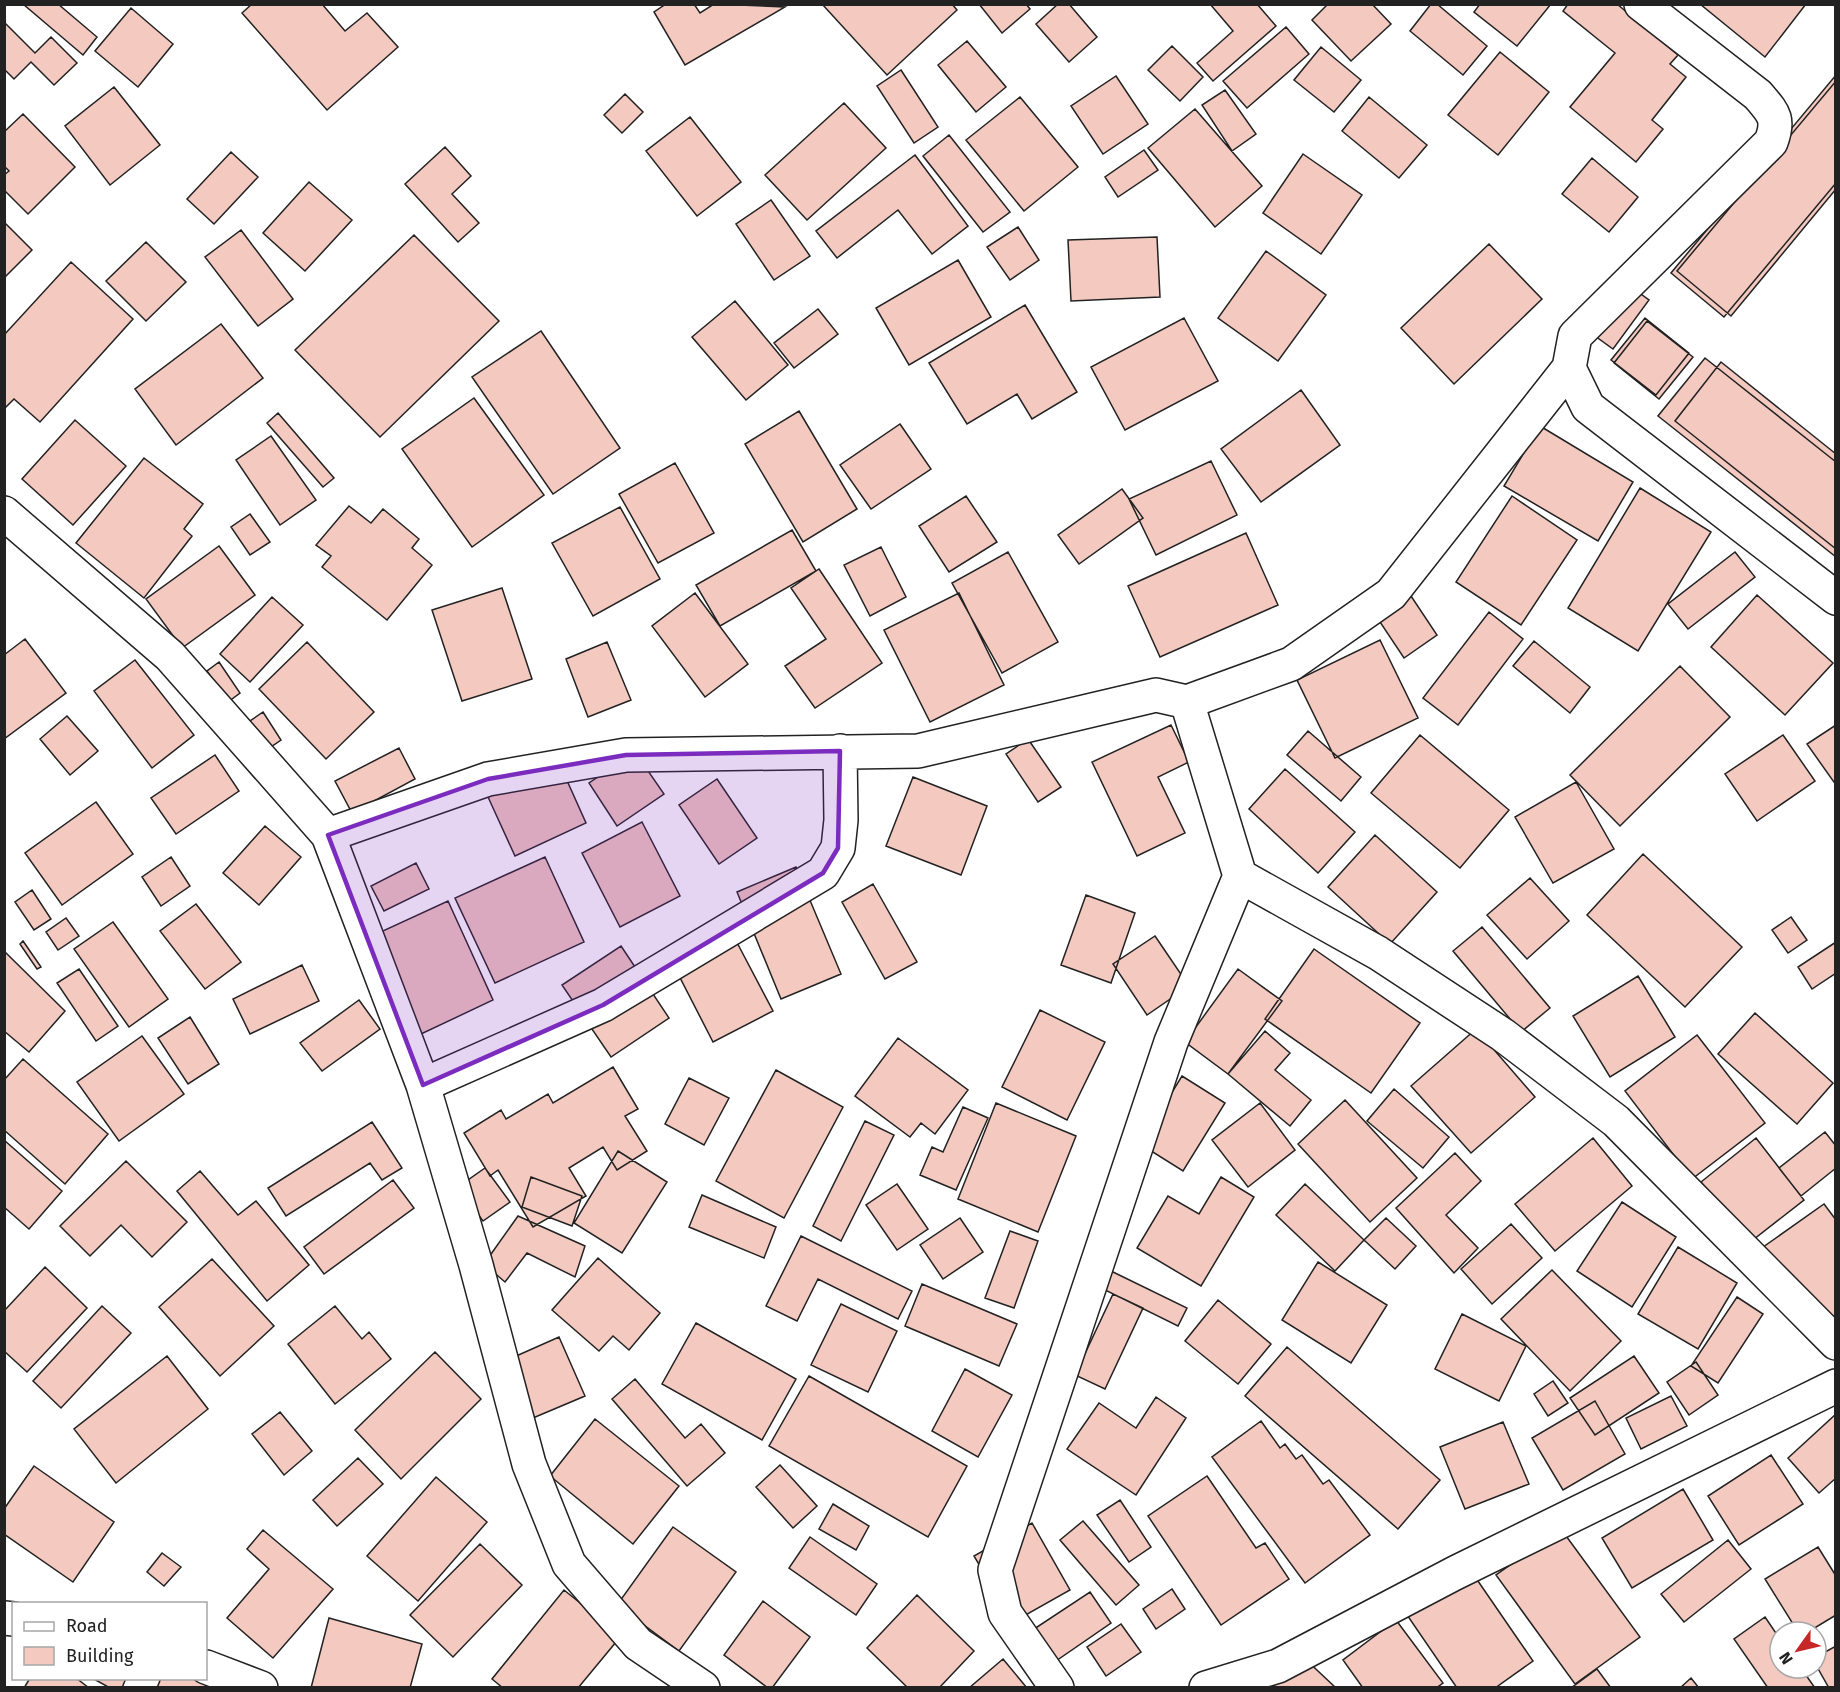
<svg xmlns="http://www.w3.org/2000/svg" width="1840" height="1692" font-family="'Fira Sans',sans-serif">
	<rect width="100%" height="100%" fill="#fff"/>
	<path fill="#f3c9c0" stroke="#222" stroke-width="1.5" d="M23,4H58L97,37L83,55Z
		M252,4H322L345,31L367,13L398,47L327,110L242,13Z
		M666,4H694L700,13L714,4L785,7L685,65L654,12Z
		M822,4H952L957,10L887,75Z
		M979,4H1026L1030,9L1002,33Z
		M1058,4H1069L1097,37L1069,62L1036,24Z
		M1210,4H1257L1276,26L1213,81L1197,63L1233,31Z
		M1328,4H1372L1391,24L1351,61L1312,20Z
		M1431,4H1437L1487,46L1463,75L1410,31Z
		M1480,4H1551L1517,46L1474,12Z
		M1568,4H1617L1678,55L1670,64L1686,77L1652,120L1663,129L1636,162L1570,107L1615,53L1563,11Z
		M1700,4H1806L1765,57Z
		M131,8L173,44L138,87L95,51Z
		M4,22L35,53L51,37L77,63L54,85L31,62L14,79L4,69Z
		M1286,27L1309,54L1247,108L1223,81Z
		M967,41L1006,87L976,112L938,65Z
		M1172,46L1203,77L1180,101L1148,70Z
		M1321,47L1361,80L1334,112L1294,80Z
		M1500,52L1549,92L1498,155L1448,115Z
		M901,70L938,127L914,143L877,86Z
		M1836,75V183L1724,317L1671,273Z
		M1116,76L1148,124L1103,154L1071,106Z
		M1836,81V189L1731,316L1677,271Z
		M114,87L160,145L110,185L65,126Z
		M1225,90L1256,134L1232,151L1202,105Z
		M625,94L643,112L622,133L604,115Z
		M1020,97L1078,167L1024,211L966,140Z
		M1369,97L1427,145L1399,178L1342,131Z
		M844,103L886,148L807,220L765,175Z
		M1195,109L1262,186L1215,227L1148,148Z
		M23,114L75,167L28,214L4,190V175L9,171L4,166V132Z
		M690,117L741,182L697,216L646,151Z
		M949,135L1010,212L983,232L923,156Z
		M445,147L471,176L452,194L479,223L458,242L405,184Z
		M1144,150L1158,170L1118,197L1105,177Z
		M231,152L258,177L214,224L187,199Z
		M1303,154L1362,195L1321,254L1263,213Z
		M915,155L968,226L932,254L898,210L837,258L816,231Z
		M1592,158L1638,197L1609,232L1562,194Z
		M309,182L352,220L305,271L263,233Z
		M771,200L810,256L774,280L736,224Z
		M4,222L32,250L4,278Z
		M1018,227L1039,260L1010,280L987,247Z
		M241,230L293,299L258,326L205,257Z
		M414,235L499,321L380,437L295,350Z
		M1157,237L1160,297L1071,301L1068,240Z
		M146,242L186,282L146,321L106,281Z
		M1489,244L1542,299L1454,384L1401,328Z
		M1266,251L1326,295L1278,361L1218,318Z
		M958,260L991,317L909,365L876,308Z
		M71,262L133,319L40,422L14,399L4,409V335Z
		M1620,279L1649,300L1613,349L1584,328Z
		M735,301L788,365L746,400L692,337Z
		M1025,305L1077,392L1032,419L1017,394L967,424L929,363Z
		M818,309L838,334L794,368L774,343Z
		M1184,318L1218,381L1125,430L1091,367Z
		M1645,318L1689,353L1656,395L1611,360Z
		M1647,321L1693,357L1659,399L1614,363Z
		M221,324L263,378L176,445L135,389Z
		M541,331L620,448L553,494L472,377Z
		M1705,358L1836,462V557L1658,416Z
		M1721,362L1836,454V549L1675,421Z
		M1301,390L1340,445L1261,502L1221,449Z
		M474,398L544,495L472,547L402,449Z
		M799,411L857,509L803,542L745,444Z
		M278,413L334,478L323,487L267,423Z
		M75,420L126,466L73,525L22,479Z
		M900,424L931,469L871,509L840,465Z
		M1540,426L1633,482L1598,541L1504,486Z
		M271,436L316,500L280,525L236,460Z
		M144,458L203,504L184,529L192,536L144,598L76,543Z
		M1211,461L1237,515L1156,555L1129,499Z
		M675,463L714,533L658,563L619,494Z
		M1640,488L1711,532L1638,651L1568,608Z
		M1122,489L1143,518L1079,564L1058,535Z
		M966,496L997,542L949,572L919,526Z
		M1512,496L1577,540L1521,625L1456,582Z
		M349,506L371,523L383,509L419,539L412,548L432,565L387,620L322,567L331,556L316,545Z
		M620,507L660,579L593,616L552,543Z
		M250,514L270,542L250,555L231,527Z
		M792,530L816,571L720,626L696,585Z
		M1246,533L1278,605L1160,657L1128,586Z
		M219,546L255,595L182,648L146,599Z
		M881,547L906,597L870,616L844,565Z
		M1008,552L1058,642L1002,673L952,583Z
		M1735,552L1755,577L1688,629L1668,604Z
		M819,569L882,663L815,708L785,666L826,639L791,588Z
		M1403,584L1437,635L1404,658L1370,607Z
		M502,588L532,679L462,701L432,610Z
		M695,593L748,664L705,697L652,626Z
		M959,593L1004,685L930,722L884,630Z
		M1757,595L1833,663L1785,715L1711,647Z
		M272,597L303,625L250,682L220,654Z
		M1489,612L1523,639L1458,725L1423,698Z
		M25,639L66,693L4,739V655Z
		M1380,640L1418,718L1335,758L1297,680Z
		M1534,641L1590,687L1570,713L1513,666Z
		M307,642L374,712L326,759L259,689Z
		M607,642L631,700L588,717L566,659Z
		M135,660L194,735L152,768L94,691Z
		M219,662L240,693L228,702L207,671Z
		M1680,666L1730,717L1620,826L1570,775Z
		M263,712L281,740L262,753L244,725Z
		M67,716L98,751L70,775L40,739Z
		M1171,725L1189,762L1158,777L1185,833L1137,856L1092,762Z
		M1836,725V785L1807,744Z
		M1308,731L1361,777L1341,801L1287,755Z
		M1420,735L1509,810L1460,868L1371,793Z
		M1783,735L1815,781L1757,821L1725,774Z
		M1028,739L1061,787L1038,802L1006,754Z
		M399,748L415,779L352,813L335,781Z
		M635,752L664,794L617,826L589,783Z
		M215,755L239,791L176,834L151,798Z
		M560,765L586,823L515,856L488,797Z
		M1285,769L1355,832L1318,873L1249,809Z
		M913,777L987,806L961,875L886,846Z
		M717,779L757,838L719,864L679,805Z
		M1576,782L1614,849L1553,883L1515,817Z
		M96,802L133,854L62,905L25,853Z
		M642,822L680,896L620,927L582,853Z
		M265,826L301,857L259,905L223,873Z
		M1375,835L1437,892L1390,944L1328,887Z
		M1643,854L1742,947L1685,1007L1587,915Z
		M171,857L190,886L161,906L142,877Z
		M545,857L584,942L495,983L455,898Z
		M416,863L429,889L384,911L371,886Z
		M796,867L841,974L781,999L737,892Z
		M1530,878L1569,921L1527,959L1487,915Z
		M873,884L917,962L885,979L842,902Z
		M32,890L51,919L34,930L15,902Z
		M1086,895L1135,913L1111,983L1061,965Z
		M448,901L493,1000L421,1034L374,935Z
		M196,904L241,962L205,989L160,931Z
		M1791,917L1807,940L1788,953L1772,930Z
		M66,918L79,936L58,950L46,932Z
		M113,922L168,999L129,1027L74,949Z
		M1482,927L1550,1008L1521,1032L1453,951Z
		M733,935L773,1011L713,1042L674,966Z
		M1155,936L1189,986L1147,1015L1113,964Z
		M23,941L41,967L37,969L20,944Z
		M1836,942V973L1812,989L1798,967Z
		M621,946L669,1018L611,1057L562,985Z
		M1314,949L1420,1023L1371,1093L1265,1019Z
		M4,951L65,1011L29,1052L4,1031Z
		M302,965L319,1001L250,1034L233,999Z
		M79,969L118,1026L96,1041L57,983Z
		M1238,969L1282,1001L1228,1074L1185,1042Z
		M1638,976L1675,1037L1610,1077L1573,1016Z
		M359,1000L380,1029L322,1071L300,1043Z
		M1040,1010L1105,1042L1067,1120L1002,1087Z
		M1755,1013L1833,1083L1797,1124L1718,1054Z
		M190,1017L219,1064L188,1084L158,1038Z
		M1476,1029L1535,1097L1471,1153L1411,1086Z
		M1265,1031L1290,1053L1275,1070L1311,1100L1290,1126L1228,1074Z
		M1697,1035L1765,1123L1692,1179L1625,1091Z
		M142,1036L184,1094L119,1141L77,1082Z
		M898,1038L968,1090L935,1134L921,1123L910,1137L855,1096Z
		M23,1059L108,1134L65,1184L4,1130V1080Z
		M613,1067L638,1109L625,1116L647,1151L617,1170L603,1147L569,1168L586,1196L533,1227L498,1170L490,1176L464,1133L501,1110L506,1119L548,1094L553,1103Z
		M776,1070L843,1107L784,1218L716,1181Z
		M1182,1076L1225,1103L1183,1171L1140,1144Z
		M689,1078L729,1098L704,1145L665,1124Z
		M1394,1089L1449,1137L1423,1168L1367,1121Z
		M1345,1100L1417,1178L1370,1222L1298,1144Z
		M996,1103L1076,1136L1038,1232L958,1199Z
		M1260,1103L1295,1150L1248,1187L1212,1140Z
		M963,1107L988,1118L956,1190L920,1175L932,1147L943,1152Z
		M865,1121L894,1135L841,1241L813,1226Z
		M372,1122L402,1168L382,1180L370,1163L286,1216L268,1188Z
		M1825,1132L1836,1146V1168L1801,1196L1779,1168Z
		M1593,1138L1632,1186L1555,1251L1515,1204Z
		M1756,1138L1804,1200L1749,1243L1701,1182Z
		M4,1140L62,1191L29,1229L4,1207Z
		M618,1151L667,1182L622,1253L574,1223Z
		M1455,1153L1481,1181L1446,1215L1478,1248L1454,1273L1396,1208Z
		M126,1161L187,1222L152,1257L121,1225L90,1256L60,1226Z
		M485,1168L510,1202L483,1221L458,1187Z
		M200,1171L238,1215L256,1201L309,1265L267,1301L177,1191Z
		M531,1177L582,1196L572,1226L522,1207Z
		M1221,1177L1254,1197L1201,1286L1137,1248L1168,1196L1199,1214Z
		M393,1180L414,1208L324,1274L304,1247Z
		M897,1184L928,1229L897,1250L866,1205Z
		M1305,1184L1364,1240L1335,1271L1276,1215Z
		M702,1195L776,1227L764,1258L689,1227Z
		M1622,1202L1676,1237L1632,1307L1577,1271Z
		M1824,1204L1836,1220V1325L1756,1252Z
		M518,1216L585,1246L575,1277L527,1253L505,1282L484,1264Z
		M960,1218L983,1252L943,1279L920,1245Z
		M1386,1218L1416,1246L1395,1269L1364,1240Z
		M1511,1224L1542,1258L1492,1304L1461,1269Z
		M1010,1231L1038,1241L1014,1308L985,1298Z
		M801,1236L912,1291L898,1319L818,1279L797,1321L766,1306Z
		M1678,1247L1737,1283L1698,1349L1638,1314Z
		M598,1258L660,1313L629,1350L613,1336L599,1351L552,1310Z
		M212,1259L274,1326L220,1376L159,1307Z
		M1318,1262L1387,1305L1351,1363L1282,1320Z
		M45,1267L87,1308L27,1372L4,1351V1311Z
		M1552,1270L1621,1341L1570,1391L1501,1319Z
		M1111,1271L1187,1308L1178,1326L1103,1289Z
		M922,1284L1017,1324L999,1366L905,1326Z
		M1113,1294L1143,1308L1105,1389L1075,1375Z
		M1737,1297L1763,1314L1718,1383L1691,1366Z
		M1218,1300L1271,1344L1238,1384L1185,1341Z
		M841,1304L897,1331L868,1392L811,1365Z
		M102,1306L131,1333L61,1408L33,1381Z
		M335,1306L362,1339L369,1332L391,1359L335,1404L288,1344Z
		M1462,1314L1526,1346L1499,1401L1435,1369Z
		M696,1323L796,1379L762,1440L662,1384Z
		M559,1337L585,1396L533,1418L507,1360Z
		M1287,1347L1440,1480L1398,1529L1245,1396Z
		M435,1352L481,1399L401,1479L355,1430Z
		M167,1356L208,1409L116,1483L74,1429Z
		M1634,1356L1659,1393L1595,1435L1570,1398Z
		M1696,1362L1718,1395L1689,1415L1667,1382Z
		M965,1369L1012,1395L978,1457L932,1431Z
		M809,1376L967,1466L928,1537L769,1446Z
		M635,1379L685,1438L701,1424L725,1453L687,1486L612,1399Z
		M1553,1381L1568,1403L1548,1416L1534,1394Z
		M1671,1396L1687,1426L1641,1449L1626,1418Z
		M1156,1397L1186,1418L1136,1495L1067,1449L1099,1403L1136,1428Z
		M1595,1401L1625,1454L1563,1490L1532,1438Z
		M280,1412L312,1451L284,1475L252,1434Z
		M1836,1414V1478L1819,1493L1788,1458Z
		M595,1419L679,1486L633,1544L550,1476Z
		M1261,1421L1280,1448L1285,1444L1296,1459L1302,1455L1323,1484L1329,1480L1370,1535L1305,1583L1212,1457Z
		M1503,1422L1529,1484L1465,1509L1440,1447Z
		M1771,1455L1803,1504L1739,1545L1708,1496Z
		M358,1458L383,1484L337,1526L313,1500Z
		M780,1465L817,1506L793,1528L756,1487Z
		M34,1466L114,1522L73,1582L4,1534V1509Z
		M1207,1476L1256,1548L1265,1543L1289,1579L1221,1625L1148,1516Z
		M436,1477L487,1522L418,1601L367,1556Z
		M1683,1489L1713,1540L1632,1588L1602,1538Z
		M1120,1500L1151,1547L1129,1562L1097,1515Z
		M833,1504L869,1526L856,1550L819,1529Z
		M1083,1521L1139,1585L1116,1605L1060,1540Z
		M1032,1523L1070,1590L1013,1622L974,1556Z
		M673,1527L736,1572L679,1651L617,1605Z
		M1561,1529L1640,1637L1575,1684L1496,1575Z
		M263,1530L333,1589L273,1658L227,1618L269,1569L247,1549Z
		M810,1537L877,1584L856,1615L789,1568Z
		M1728,1540L1751,1569L1684,1622L1661,1594Z
		M480,1544L522,1585L453,1657L410,1615Z
		M1818,1547L1836,1576V1615L1808,1632H1798L1765,1579Z
		M162,1553L181,1567L164,1586L147,1572Z
		M1469,1568L1533,1661L1495,1688H1457L1405,1612Z
		M1172,1589L1185,1609L1156,1629L1143,1609Z
		M564,1590L621,1636L578,1688H503L492,1679Z
		M1090,1592L1111,1623L1053,1663L1031,1631Z
		M917,1595L974,1651L939,1688H908L867,1648Z
		M763,1601L810,1637L772,1688H768L724,1655Z
		M1765,1617L1780,1639V1668H1801L1815,1688H1768L1734,1639Z
		M329,1618L422,1644L410,1688H311Z
		M1396,1620L1443,1683L1436,1688H1363L1343,1660Z
		M1121,1624L1141,1652L1106,1676L1087,1647Z
		M1836,1646V1688H1829L1816,1665V1657Z
		M1302,1656L1336,1688H1272Z
		M1003,1659L1027,1688H969Z
		M1597,1669L1611,1688H1571Z
		M30,1678H76L89,1688H24Z
		M92,1678H126L122,1688H110Z
		M161,1678H206L227,1688H157Z
		M1691,1678L1699,1688H1680Z"/>
	<g fill="none" stroke-linecap="round" stroke-linejoin="round">
		<g stroke="#222" stroke-width="36">
			<path id="street" d="M1641,4L1758,95C1773,113 1780,118 1771,142L1575,336L1569,368L1588,407L1836,598
				M4,513L170,656L328,835L423,1085L476,1265L529,1464L569,1564L638,1644L703,1688
				M328,835L488,779L626,755L918,751L1156,695L1187,702L1291,664L1391,594L1569,368
				M1240,876L1378,953L1503,1035L1616,1121L1836,1343
				M423,1085L603,1005L823,873L838,848L841,820L840,751
				M4,1618L14,1619
				M206,1667L261,1688
				M1057,1688L1005,1613L995,1570L1171,1042L1240,876L1187,702
				M1206,1688L1278,1666L1455,1573L1836,1386"/>
		</g>
		<use href="#street" stroke="#fff" stroke-width="33"/>
	</g>
	<path fill="#7b2cbf" fill-opacity="0.2" stroke="#7b2cbf" stroke-width="4.5" stroke-linejoin="round" d="M840,751L838,848L823,873L603,1005L423,1085L328,835L488,779L626,755Z"/>
	<rect width="1840" height="1692" fill="none" stroke="#222222" stroke-width="12"/>
	<rect x="12" y="1602" width="195" height="78" fill="#ffffff" stroke="#a7a7a7" stroke-width="1.5"/>
	<rect x="24" y="1622" width="30" height="9" fill="#ffffff" stroke="#a7a7a7" stroke-width="1.5"/>
	<text x="66" y="1632" font-size="18" fill="#222222">Road</text>
	<rect x="24" y="1647" width="30" height="18" fill="#f3c9c0" stroke="#a7a7a7" stroke-width="1.5"/>
	<text x="66" y="1662" font-size="18" fill="#222222">Building</text>
	<g transform="translate(1798 1650) rotate(236)"><circle r="28" fill="#ffffff" stroke="#a7a7a7" stroke-width="1.5"/>
	<path d="M0-4.5L10 22L0 15L-10 22Z" fill="#c62828"/>
	<text y="-9" font-size="16" font-weight="bold" text-anchor="middle" fill="#222222">N</text>
	</g>
</svg>
